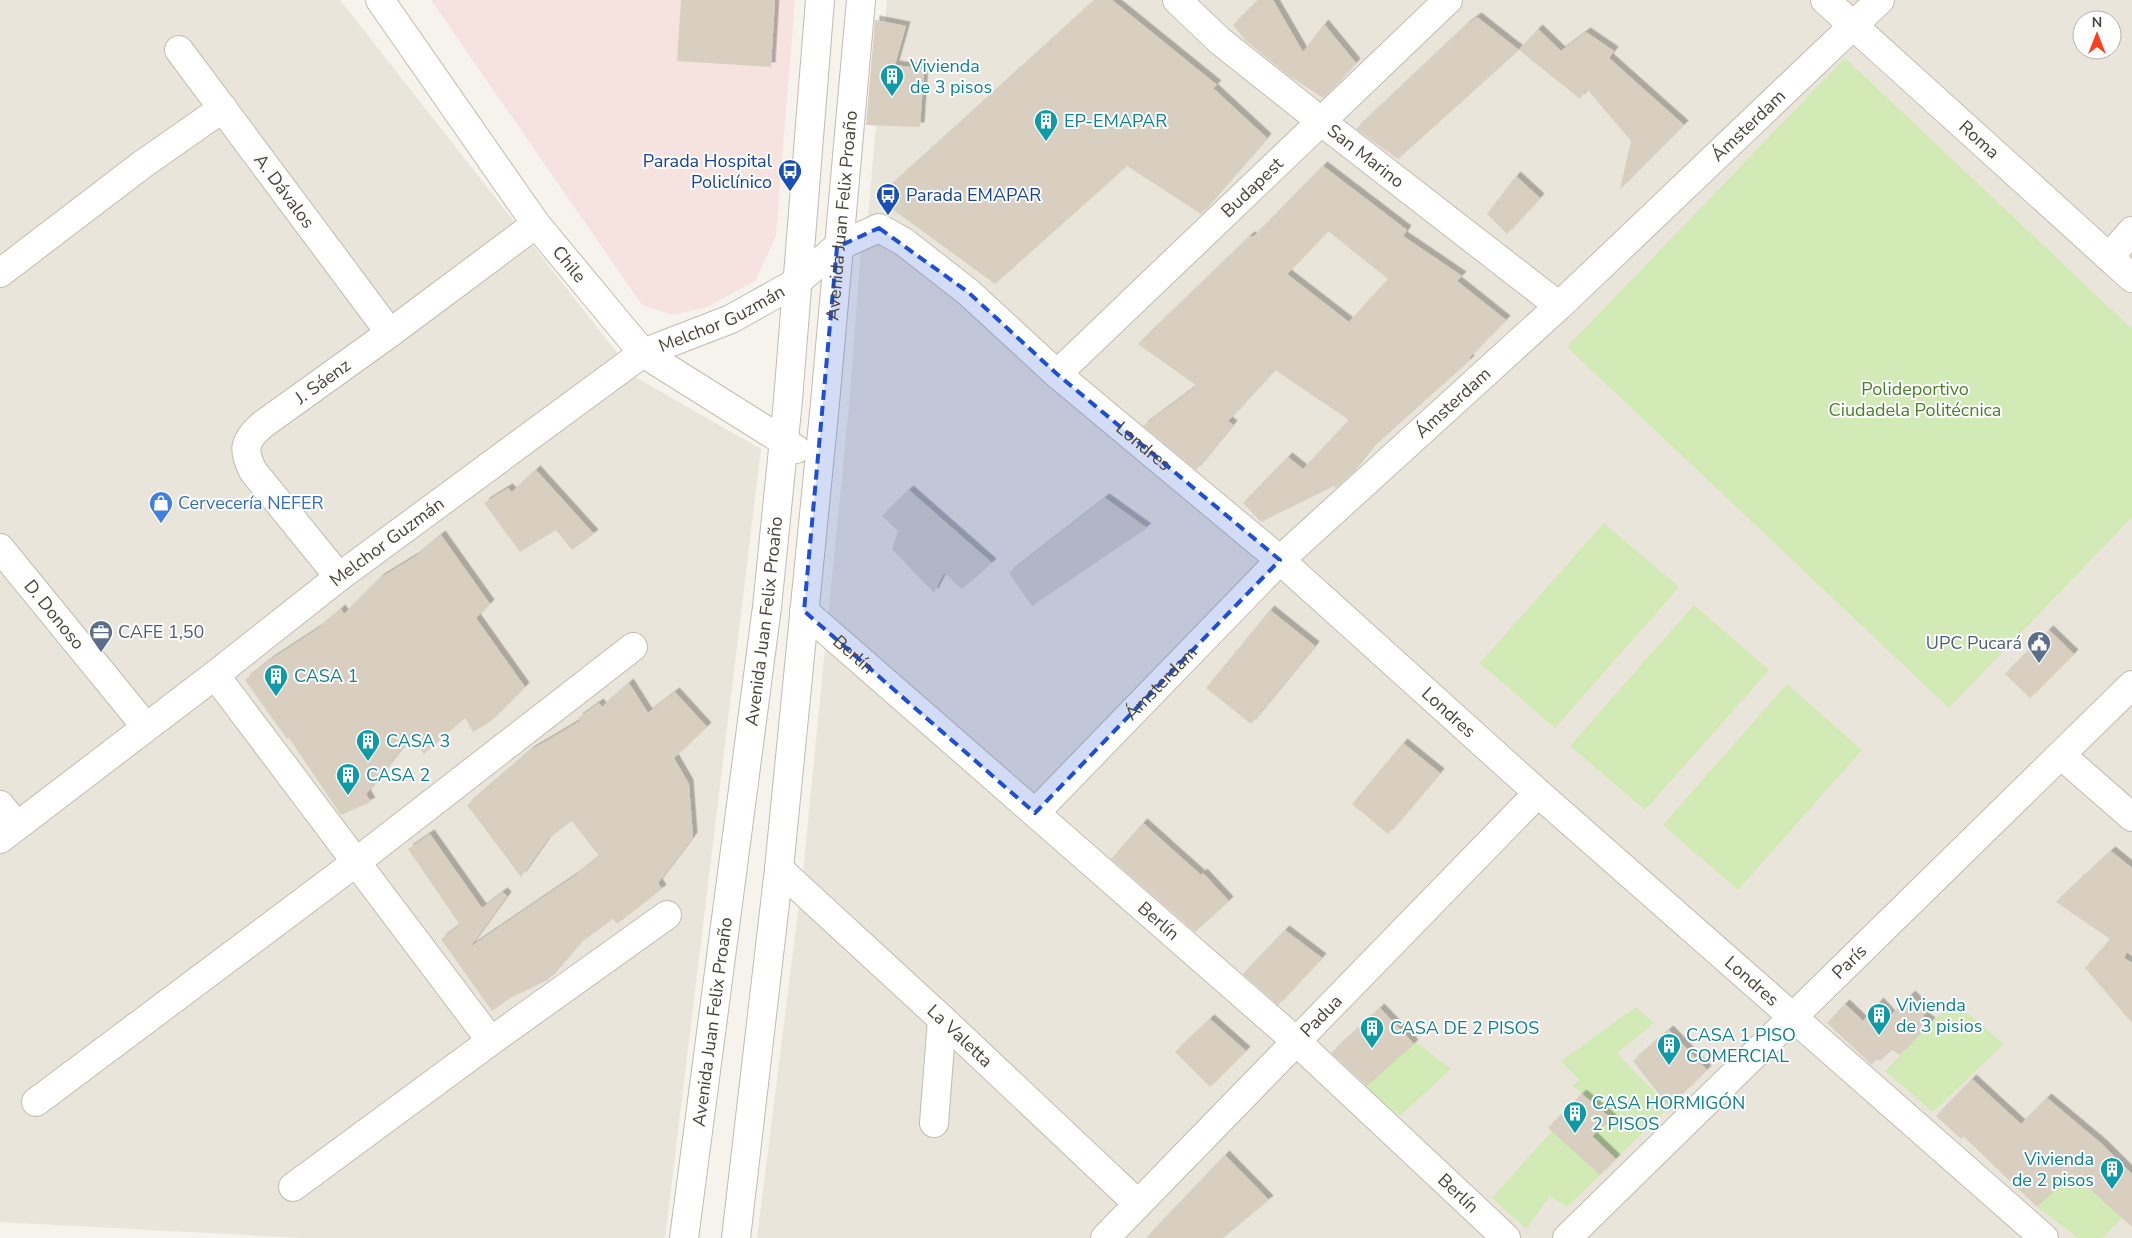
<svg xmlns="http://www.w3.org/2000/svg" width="2132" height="1238" font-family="'Nunito Sans',sans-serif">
	<defs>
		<filter id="shadow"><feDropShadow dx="4.5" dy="-4.5" stdDeviation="0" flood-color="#0004"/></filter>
	</defs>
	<rect width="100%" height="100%" fill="#f6f3ec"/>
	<path fill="#eae5da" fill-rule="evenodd" d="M0,0H340L637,378L761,449L665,1238H302L0,1222Z
		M887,0H2132V1238H757L803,872L849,405L861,250L868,217ZM2082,20H2112V50H2082Z"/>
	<path fill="#f6e3e0" d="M431,0H795L776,236L755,281L707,307L672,315L642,305Z"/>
	<path fill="#d2eab5" d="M1845,58L2132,329V517L1949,708L1567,347Z
		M1604,523L1679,587L1555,728L1480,663Z
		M1694,605L1769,670L1645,810L1570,746Z
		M1787,684L1862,750L1738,890L1663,825Z
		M1953,1001L2004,1044L1933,1112L1885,1071Z
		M1636,1007L1654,1023L1617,1053L1669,1107L1616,1159L1592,1136L1611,1119L1573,1086L1579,1080L1561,1061Z
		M1416,1042L1451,1069L1400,1116L1365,1088Z
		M1552,1131L1600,1175L1567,1207L1550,1196L1526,1229L1492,1198Z
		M2072,1173L2122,1218L2102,1238H2078L2037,1207Z"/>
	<path fill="#d8cfc1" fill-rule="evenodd" filter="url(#shadow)" d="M681,0H775L771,67L677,61Z
		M1095,0H1112L1217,85L1213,88L1267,138L1201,214L1127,166L995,284L877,198Z
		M1258,0H1273L1303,52L1324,24L1356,63L1323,98L1288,75L1246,41L1233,25Z
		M1477,17L1519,50L1398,159L1356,129L1466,25Z
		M875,20L906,26L895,65L924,69L920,127L866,125Z
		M1538,29L1561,51L1586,32L1614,51L1609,58L1684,125L1620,189L1631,141L1587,89L1580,99L1519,50Z
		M1323,166L1407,230L1403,236L1462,276L1457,281L1506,320L1469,358L1470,360L1371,449L1349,476L1336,488L1334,486L1261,522L1243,503L1288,457L1303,469L1349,420L1275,370L1228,421L1233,425L1196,470L1143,426L1197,386L1138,344L1250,236L1253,237ZM1328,231L1388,279L1349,322L1287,274Z
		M1516,176L1540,198L1507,234L1487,214Z
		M536,470L594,534L572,550L556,530L520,552L484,503L508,488L512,492Z
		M909,490L992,563L962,589L944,573L934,593L892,549L898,531L882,516Z
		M1105,498L1147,528L1032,606L1009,573Z
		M441,535L490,604L476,618L525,687L490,722L473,732L465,718L424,754L411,737L366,794L371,802L341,815L289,738L287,739L245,680L270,660L319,628L341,609L344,614L380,578L416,556Z
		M1270,610L1315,646L1251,724L1206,688Z
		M2049,630L2074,654L2030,698L2005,674Z
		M629,683L648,713L675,692L707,727L674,758L689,784L693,837L658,883L662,889L617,924L613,919L579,944L548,980L510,998L492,1011L441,939L460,925L408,849L430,834L482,908L503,892L507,896L470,947L576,875L599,856L572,821L548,839L521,877L467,805L531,750L580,721L578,718L599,703L602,707Z
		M1403,743L1440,773L1388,834L1352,804Z
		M1143,823L1201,875L1203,873L1229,901L1195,932L1111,859Z
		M2111,851L2132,868V955L2127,952L2124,958L2132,963V1023L2085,968L2110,939L2056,902Z
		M1285,930L1322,958L1278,1005L1243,974Z
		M1911,995L1927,1012L1923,1016L1931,1022L1900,1055L1892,1050L1880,1061L1877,1058L1872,1065L1827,1023L1845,1004L1863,1021L1879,1002L1891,1015Z
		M1380,1008L1414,1044L1367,1086L1331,1053Z
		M1210,1019L1246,1051L1210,1087L1175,1052Z
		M1669,1030L1707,1070L1669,1107L1633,1061Z
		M1972,1079L2021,1124L2047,1098L2102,1144L2132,1174V1227L2072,1173L2037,1207L1963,1136L1961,1139L1936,1116Z
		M1582,1094L1612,1119L1592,1136L1616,1159L1600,1175L1548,1128Z
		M1225,1155L1269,1200L1223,1238H1146Z"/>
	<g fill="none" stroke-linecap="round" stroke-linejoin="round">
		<g stroke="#c2bbae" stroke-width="30">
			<g id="minor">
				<path id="s1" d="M380,0L536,224L643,353L796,449"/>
				<path id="s2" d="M1177,0L1220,41L1322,122L1559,306"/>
				<path id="s3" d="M1825,0L2132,278"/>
				<path id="s4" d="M179,50L390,333"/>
				<path d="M2109,257L2132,231"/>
				<path d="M0,273L143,164L223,108"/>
				<path id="s5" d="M1057,374L1448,0"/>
				<path id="s6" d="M0,548L146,727"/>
				<path id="s7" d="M339,577L253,471C242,449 244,441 262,425L390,333L536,224"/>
				<path id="s8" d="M804,611L1297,1042L1506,1238"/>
				<path d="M215,675L491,1041"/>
				<path d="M2061,755L2132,817"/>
				<path d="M0,805L17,826"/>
				<path id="s9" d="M1035,813L1280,560L1559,306L1880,0"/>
				<path id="s10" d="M0,839L215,675L339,577L643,353L731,319L797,282L837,247L879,228L904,242L968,292L1057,374L1280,560L1538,793L2044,1238"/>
				<path id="s11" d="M779,869L942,1019L1138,1204"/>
				<path d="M36,1102L355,863L633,647"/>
				<path d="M934,1123L942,1019"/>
				<path d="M293,1187L491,1041L667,915"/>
				<path id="s12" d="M684,1238L767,607L788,400L820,0"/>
				<path id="s13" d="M736,1238L779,869L825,403L861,0"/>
				<path id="s14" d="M1105,1238L1538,793"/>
				<path id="s15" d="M1567,1238L2132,685"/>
			</g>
		</g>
		<use href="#minor" stroke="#fff" stroke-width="28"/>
	</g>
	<path fill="#1d4ed8" fill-opacity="0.2" stroke="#1d4ed8" stroke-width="4" stroke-dasharray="10 6" stroke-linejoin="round" d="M879,228L968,292L1057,374L1280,560L1035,813L804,611L837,247Z"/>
	<defs>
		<g id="building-pin" transform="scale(1.25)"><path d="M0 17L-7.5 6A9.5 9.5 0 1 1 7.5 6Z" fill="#0f9aa8" stroke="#fff"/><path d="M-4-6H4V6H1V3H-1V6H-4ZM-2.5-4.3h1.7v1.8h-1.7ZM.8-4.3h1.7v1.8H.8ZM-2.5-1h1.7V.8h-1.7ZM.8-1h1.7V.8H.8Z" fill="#fff"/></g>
		<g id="bus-pin" transform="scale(1.25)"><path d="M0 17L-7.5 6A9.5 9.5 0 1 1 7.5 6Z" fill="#1a4fb4" stroke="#fff"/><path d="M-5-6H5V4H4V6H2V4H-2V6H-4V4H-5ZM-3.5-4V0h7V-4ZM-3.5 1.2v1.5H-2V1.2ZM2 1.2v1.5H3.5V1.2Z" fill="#fff"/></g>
		<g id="shop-pin" transform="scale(1.25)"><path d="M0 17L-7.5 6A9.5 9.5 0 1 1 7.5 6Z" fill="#3f7fe0" stroke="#fff"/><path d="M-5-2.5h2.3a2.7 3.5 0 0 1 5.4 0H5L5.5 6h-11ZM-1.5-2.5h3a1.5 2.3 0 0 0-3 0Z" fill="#fff"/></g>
		<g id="office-pin" transform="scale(1.25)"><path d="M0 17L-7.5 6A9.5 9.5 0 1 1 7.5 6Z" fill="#5c6f8a" stroke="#fff"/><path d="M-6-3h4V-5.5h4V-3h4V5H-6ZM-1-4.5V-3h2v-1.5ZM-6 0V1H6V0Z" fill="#fff"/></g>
		<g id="civic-pin" transform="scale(1.25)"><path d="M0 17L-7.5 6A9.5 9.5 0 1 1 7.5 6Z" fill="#5c6f8a" stroke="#fff"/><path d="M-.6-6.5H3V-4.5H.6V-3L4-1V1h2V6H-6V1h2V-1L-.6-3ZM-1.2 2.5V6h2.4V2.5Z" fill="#fff"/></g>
	</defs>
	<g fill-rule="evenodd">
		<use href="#building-pin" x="892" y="76"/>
		<use href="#building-pin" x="1046" y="121"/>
		<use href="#bus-pin" x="790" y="171"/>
		<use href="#bus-pin" x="888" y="195"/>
		<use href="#shop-pin" x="161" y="503"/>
		<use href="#office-pin" x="101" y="632"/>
		<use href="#civic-pin" x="2039" y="643"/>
		<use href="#building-pin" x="276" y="676"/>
		<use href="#building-pin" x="368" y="741"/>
		<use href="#building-pin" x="348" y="775"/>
		<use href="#building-pin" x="1879" y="1015"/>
		<use href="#building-pin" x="1372" y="1028"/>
		<use href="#building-pin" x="1669" y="1045"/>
		<use href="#building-pin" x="1575" y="1113"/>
		<use href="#building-pin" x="2112" y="1169"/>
	</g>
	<g text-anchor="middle" stroke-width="4" stroke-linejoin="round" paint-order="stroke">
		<g font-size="18" fill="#0d838f" stroke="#fff" text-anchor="start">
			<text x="910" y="72">Vivienda<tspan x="910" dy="21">de 3 pisos</tspan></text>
			<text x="1064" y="127">EP-EMAPAR</text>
			<text x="294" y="682">CASA 1</text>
			<text x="386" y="747">CASA 3</text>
			<text x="366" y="781">CASA 2</text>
			<text x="1896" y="1011">Vivienda<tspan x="1896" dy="21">de 3 pisios</tspan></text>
			<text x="1390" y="1034">CASA DE 2 PISOS</text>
			<text x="1686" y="1041">CASA 1 PISO<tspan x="1686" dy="21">COMERCIAL</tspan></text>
			<text x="1592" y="1109">CASA HORMIGÓN<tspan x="1592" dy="21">2 PISOS</tspan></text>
			<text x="2094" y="1165" text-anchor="end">Vivienda<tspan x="2094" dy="21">de 2 pisos</tspan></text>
		</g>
		<g font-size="18" fill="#4b4439" stroke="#fff">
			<text dy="6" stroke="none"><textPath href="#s9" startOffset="991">Ámsterdam</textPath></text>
			<text dy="6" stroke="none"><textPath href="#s3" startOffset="208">Roma</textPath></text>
			<text dy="6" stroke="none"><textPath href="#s2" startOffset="245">San Marino</textPath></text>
			<text dy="6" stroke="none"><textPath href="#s5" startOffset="270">Budapest</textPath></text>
			<text dy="6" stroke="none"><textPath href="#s4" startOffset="176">A. Dávalos</textPath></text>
			<text dy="6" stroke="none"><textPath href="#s13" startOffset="1028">Avenida Juan Felix Proaño</textPath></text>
			<text dy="6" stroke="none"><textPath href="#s1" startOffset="325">Chile</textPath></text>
			<text dy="6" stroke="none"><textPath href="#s10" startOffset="892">Melchor Guzmán</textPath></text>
			<text dy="6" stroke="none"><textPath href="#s7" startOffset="264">J. Sáenz</textPath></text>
			<text dy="6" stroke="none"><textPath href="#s9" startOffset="586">Ámsterdam</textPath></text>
			<text dy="6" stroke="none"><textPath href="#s10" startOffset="1419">Londres</textPath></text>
			<text dy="6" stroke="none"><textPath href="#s10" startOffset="488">Melchor Guzmán</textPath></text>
			<text dy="6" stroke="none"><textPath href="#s6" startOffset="86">D. Donoso</textPath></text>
			<text dy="6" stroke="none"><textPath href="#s12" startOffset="622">Avenida Juan Felix Proaño</textPath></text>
			<text dy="6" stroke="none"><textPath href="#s8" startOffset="66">Berlín</textPath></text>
			<text dy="6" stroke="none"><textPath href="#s9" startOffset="181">Ámsterdam</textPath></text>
			<text dy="6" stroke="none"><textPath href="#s10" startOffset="1824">Londres</textPath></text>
			<text dy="6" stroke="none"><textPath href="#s8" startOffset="471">Berlín</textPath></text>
			<text dy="6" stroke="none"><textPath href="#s15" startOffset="395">París</textPath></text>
			<text dy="6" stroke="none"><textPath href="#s10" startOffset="2229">Londres</textPath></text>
			<text dy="6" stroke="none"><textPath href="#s14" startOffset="310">Padua</textPath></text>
			<text dy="6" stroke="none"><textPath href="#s12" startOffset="218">Avenida Juan Felix Proaño</textPath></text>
			<text dy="6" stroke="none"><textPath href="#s11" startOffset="246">La Valetta</textPath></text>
			<text dy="6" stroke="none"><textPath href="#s8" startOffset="876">Berlín</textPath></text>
		</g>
		<g font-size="18" fill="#164399" stroke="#fff" text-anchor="end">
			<text x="772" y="167">Parada Hospital<tspan x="772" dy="21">Policlínico</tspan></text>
			<text x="906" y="201" text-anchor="start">Parada EMAPAR</text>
		</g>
		<g font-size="18" fill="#4a7f2a" stroke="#fff">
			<text x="1915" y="395">Polideportivo<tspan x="1915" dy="21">Ciudadela Politécnica</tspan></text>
		</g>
		<g font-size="18" fill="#366cbe" stroke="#fff" text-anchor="start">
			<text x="178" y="509">Cervecería NEFER</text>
		</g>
		<g font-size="18" fill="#4e5e75" stroke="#fff" text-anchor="start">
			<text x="118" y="638">CAFE 1,50</text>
			<text x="2022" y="649" text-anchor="end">UPC Pucará</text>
		</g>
	</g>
	<g transform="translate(2097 35)"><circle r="24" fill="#ffffff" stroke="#b7b4b0"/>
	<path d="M0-4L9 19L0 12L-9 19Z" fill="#fc3f1d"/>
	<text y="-8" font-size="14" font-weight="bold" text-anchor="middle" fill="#4b4439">N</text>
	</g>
</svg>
